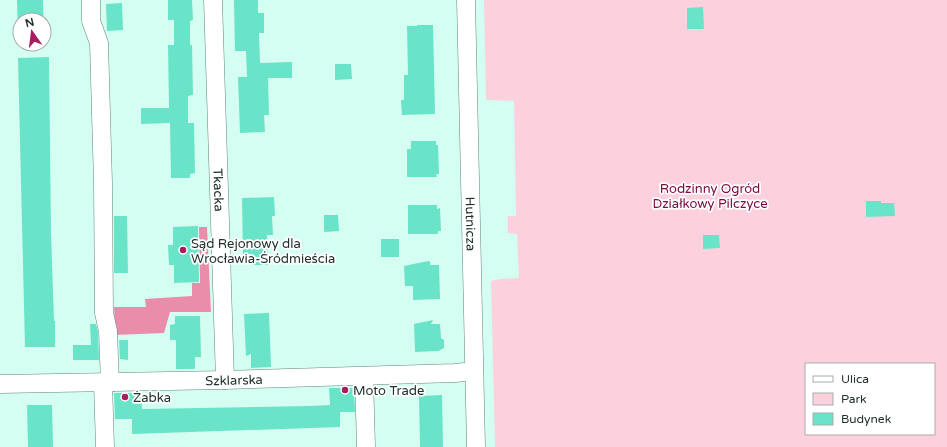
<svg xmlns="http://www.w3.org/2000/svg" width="947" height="447" font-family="'Varela Round',sans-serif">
	<rect width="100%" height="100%" fill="#d4fef2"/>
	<path fill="#fdd0dd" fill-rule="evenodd" d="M484,0H947V447H495L491,281L500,279L519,278L517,234L508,233V216H516L514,101L486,100ZM806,364H934V434H806Z"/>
	<path fill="#ea8dab" d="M199,227H207L211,312H170L164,333L115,335L114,307H146L145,299L192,296V283H200Z"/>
	<path fill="#6ae4c8" d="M17,0H43L44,34V20H20V35H18Z
		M168,0H192L193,20L190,21V45H192L193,95L188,96V123H194L195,173L190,174V178H171L170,123L141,124V108H169L168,45H174V20H168Z
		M234,0H258V13H264V33H259L260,63L292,62V78H268L269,115H264L265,132L240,133L238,77H247L246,51H235Z
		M122,3L123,30L107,31L106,4Z
		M703,7L704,29H687V8Z
		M417,25H433L435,114L402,115L401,100H404V75H408L407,26H417Z
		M49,57L51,233L54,321H55V347H25L18,58Z
		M335,64H351L352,79L335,80Z
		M411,141H436V145H438L439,174H436L437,177H407V149H411Z
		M274,197L275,216H272L273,235H267L268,265H250V254H243L242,198Z
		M866,201H881V203H894L895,216L866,217Z
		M408,205H437V209L440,208L441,231H438V234H408Z
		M324,215H338L339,231L324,232Z
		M114,216H127L128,273H114Z
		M198,226L199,282L174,283V265H169L168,245H173V227Z
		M703,235H719L720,248L703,249Z
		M381,239H399V257H381Z
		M430,261V265H439L440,299L413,300V286H405L404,266L423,262Z
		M269,313L271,367L251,368V354L246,356L244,314Z
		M175,316H200L201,357H195V369H176V340H170V325L175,324Z
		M433,320L431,324H440L441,338L444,340V348L438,351L415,352L414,324Z
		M90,324H96L98,332L99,360H73V345H91Z
		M119,340H128V360L120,359Z
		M329,388H354L355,412H340V427L132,434V419H115L114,393H141L142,409L310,406L330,405Z
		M442,395L443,447H420L419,396Z
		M27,405H52L53,447H28Z"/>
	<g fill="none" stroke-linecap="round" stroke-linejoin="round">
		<g stroke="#5f857b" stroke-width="19">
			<g id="minor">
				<path d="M91,0V21L99,43L103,183L104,313L108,331L110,383"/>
				<path id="s1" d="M213,0L225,380"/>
				<path id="s2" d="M466,0L476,447"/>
				<path d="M364,376L366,447"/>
				<path d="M103,383L105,447"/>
				<path id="s3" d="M0,384L225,380L455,373L474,371"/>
			</g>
		</g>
		<use href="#minor" stroke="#fff" stroke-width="18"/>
	</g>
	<g fill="#a91c5d" stroke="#fff" stroke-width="1.5">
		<circle cx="183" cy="250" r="4"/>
		<circle cx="345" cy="390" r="4"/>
		<circle cx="125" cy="397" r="4"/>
	</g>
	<g text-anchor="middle" stroke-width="3.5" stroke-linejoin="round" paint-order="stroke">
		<g font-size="13" fill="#7b0a40" stroke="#fff">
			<text x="710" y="193">Rodzinny Ogród<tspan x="710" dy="15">Działkowy Pilczyce</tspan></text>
		</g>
		<g font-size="13" fill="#21312d" stroke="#fff">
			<text dy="5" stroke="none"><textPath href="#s1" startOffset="190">Tkacka</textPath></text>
			<text dy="5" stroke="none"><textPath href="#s2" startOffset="224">Hutnicza</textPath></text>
			<text dy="5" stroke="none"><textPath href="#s3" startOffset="234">Szklarska</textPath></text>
		</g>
		<g font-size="13" fill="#21312d" stroke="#fff" text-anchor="start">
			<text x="191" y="248">Sąd Rejonowy dla<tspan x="191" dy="15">Wrocławia-Śródmieścia</tspan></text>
			<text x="353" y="395">Moto Trade</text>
			<text x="133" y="402">Żabka</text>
		</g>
	</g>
	<rect x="805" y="363" width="130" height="72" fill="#ffffff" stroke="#a6adab"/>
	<rect x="813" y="376" width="20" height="6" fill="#ffffff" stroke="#a6adab"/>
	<text x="841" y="383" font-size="12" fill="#21312d">Ulica</text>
	<rect x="813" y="393" width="20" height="12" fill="#fdd0dd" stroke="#a6adab"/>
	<text x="841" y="403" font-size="12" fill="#21312d">Park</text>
	<rect x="813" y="413" width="20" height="12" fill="#6ae4c8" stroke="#a6adab"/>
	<text x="841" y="423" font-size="12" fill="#21312d">Budynek</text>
	<g transform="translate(32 32) rotate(346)"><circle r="19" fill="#ffffff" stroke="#a6adab"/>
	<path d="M0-3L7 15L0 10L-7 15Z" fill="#a91c5d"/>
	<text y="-6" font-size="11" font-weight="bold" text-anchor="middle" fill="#21312d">N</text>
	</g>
</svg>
